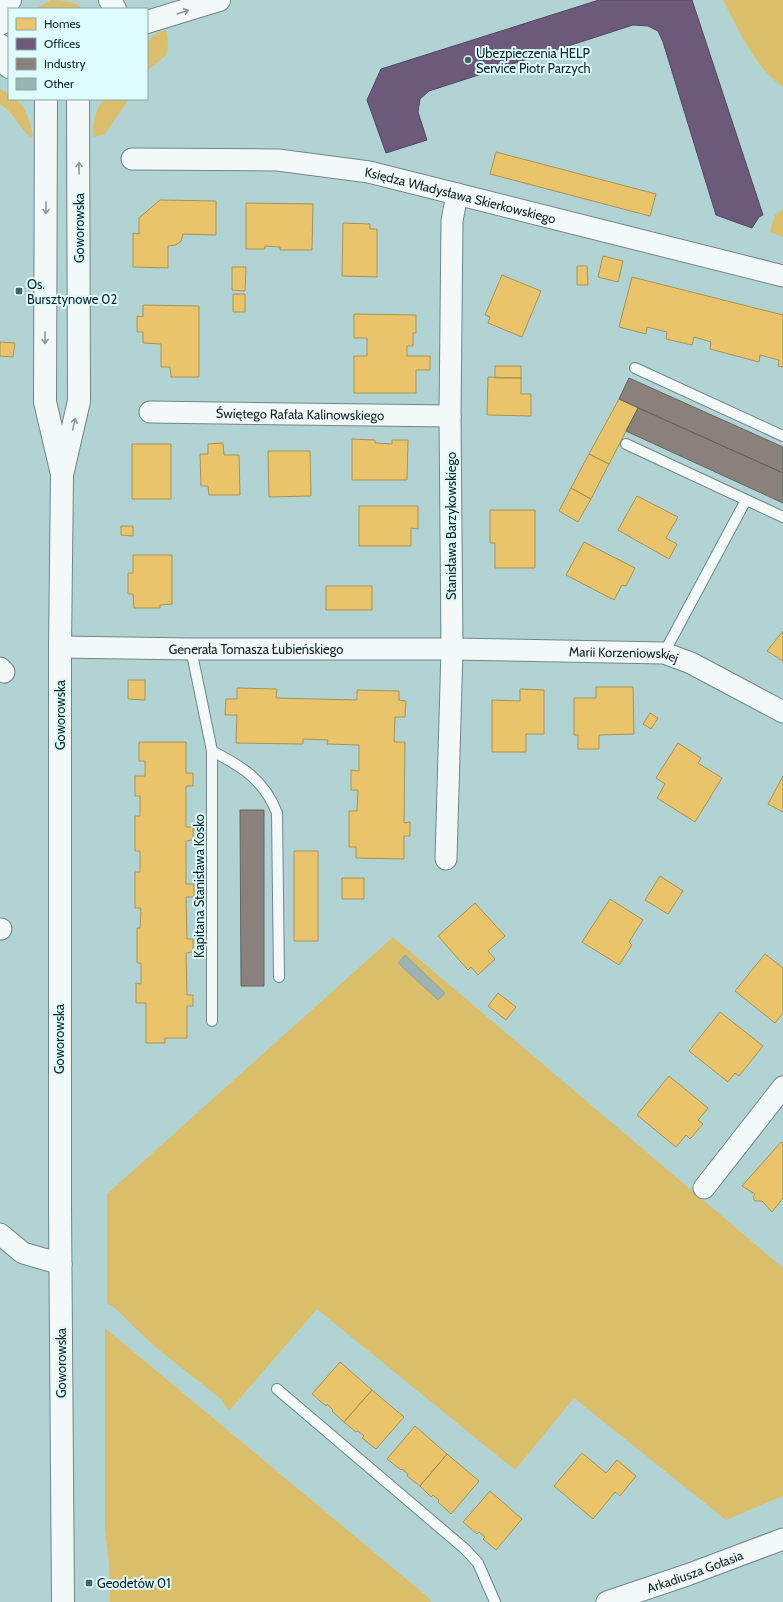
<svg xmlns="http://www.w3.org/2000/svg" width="783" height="1602" font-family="Cabin,sans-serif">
	<rect width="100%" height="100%" fill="#b2d3d3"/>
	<path fill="#dbbe6a" d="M51,0L72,2L84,9H35Z
		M723,0H783V87C755,68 738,29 723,0Z
		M166,30C172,62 164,53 147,72V41L157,33Z
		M0,89L9,94V99H16C27,109 30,122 33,136L30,137C18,126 15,114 0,104Z
		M105,99H129L105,134L93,137C92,124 95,108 105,99Z
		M783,209V237L770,232L775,215Z
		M393,937L783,1268V1496L726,1520L574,1398L515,1470L317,1309L229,1411L221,1399L154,1346L114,1307L107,1304V1194Z
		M105,1328L429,1598L431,1602H110L109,1564L105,1530Z"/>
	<path fill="#e9c46a" stroke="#a79455" d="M496,152L656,194L650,216L490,174Z
		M160,200L216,201V235L183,234L181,241L176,245L168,246V268L133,267V233L139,234V218Z
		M246,203L313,204L312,250H280V247L265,246V249H246Z
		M343,223L370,224V229H377V277L342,276Z
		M603,256L623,261L618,282L598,277Z
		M577,266H587L588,285H577Z
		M232,267H246L245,291L232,290Z
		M502,275L541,291L522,337L488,323L490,317L485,315Z
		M632,277L783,315V367L778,366L779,360L760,355L759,362L710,349L711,342L694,337L692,345L666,339L667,332L647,327L646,334L619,327Z
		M233,294H245V312H233Z
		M143,305L199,306V377H171L170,367H161V344L143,343V332H137V316L143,317Z
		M354,314L416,315V333H413V346H407V356H430V370H416V393H354V356H367V338H354Z
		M0,342L15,343L13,357L0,356Z
		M495,366H521V378H495Z
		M488,377L521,378V394H531V416L487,415Z
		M619,399L638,408L609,464L589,454Z
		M352,439L375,440V443L392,444V440H408L407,480H352Z
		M223,443L224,455H239L240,495H209L208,486H201L200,454H208V444Z
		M132,444H171V499H132Z
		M268,451H310L311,496L269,497Z
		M589,454L609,464L591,499L571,488Z
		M571,488L591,499L578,522L559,511Z
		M637,496L678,517L666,538L677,544L669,559L618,530Z
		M359,506H418V529L411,528V546H359Z
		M490,510H535V568H495V543H490Z
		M121,526H133V536L121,535Z
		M584,542L635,568L626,586L622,585L614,600L566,575Z
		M133,555H172V604L160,605V608H134L133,594H128V573H133Z
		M326,586H372V610H326Z
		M783,631V661L767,651Z
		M128,680H145V700L128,699Z
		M596,687H633L634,734L599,735V749H578V735H574V698H596Z
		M237,688L277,689L276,698L357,700V690L399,691V700L406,701L405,717H395L394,742H405L404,823L410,822V836H404V859L356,858V847H349V811H357L358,790H351V770L359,771V745L327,744L328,740L303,739V744L236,743L237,715H225L226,699H237Z
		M520,689L544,690V734H526V752H492V700L520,701Z
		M650,713L658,718L651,729L643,724Z
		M139,742H186V773H193V786H186V827H193V840L186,841V884H194V897H186L187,939H193V952L186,953L187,995H193V1006H187V1038H165V1043H146V1003H136V983L141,984V963H137V928H140L141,908H135V872H140V851H135V816H140V796H135V776H145V761H139Z
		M678,743L701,758L698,763L722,778L695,822L657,798L665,784L656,778Z
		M783,776V812L768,804Z
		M294,851H318V941H294Z
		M660,876L683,891L668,914L645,900Z
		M342,878H364V899H342Z
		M610,899L643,920L629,942L632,945L619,965L582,942Z
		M475,903L505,936L488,951L495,959L478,975L471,967L468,970L438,936Z
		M765,954L783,968V1013L775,1023L735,991Z
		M498,993L516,1007L506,1020L488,1006Z
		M720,1012L763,1046L739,1076L735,1073L728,1082L689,1051Z
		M669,1076L708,1108L698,1120L703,1124L690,1139L686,1135L676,1147L637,1115Z
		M781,1142L783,1143V1198L772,1212L762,1201H755L753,1197L755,1194L742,1186Z
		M340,1362L372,1390L344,1422L332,1411L333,1410L327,1404L326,1406L312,1394Z
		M372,1390L404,1417L376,1449L362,1438L364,1436L358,1431L356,1432L344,1422Z
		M415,1426L447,1454L420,1486L407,1476L408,1474L402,1469L401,1470L387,1459Z
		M582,1453L606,1473L617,1460L636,1476L620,1496L615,1492L593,1519L554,1486Z
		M447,1454L479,1481L451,1514L438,1502L439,1500L433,1495L431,1497L420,1486Z
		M490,1491L522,1519L496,1550L483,1539L485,1537L479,1532L477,1534L463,1522Z"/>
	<path fill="#6d597a" stroke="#504960" d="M599,0H692L763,215L759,217L752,228L716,215L663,42L658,31L648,26L633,25L429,91L420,99L418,112L427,140L386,153L367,100L381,69Z"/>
	<path fill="#8a817c" stroke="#646562" d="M629,378L783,447V473L619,399Z
		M638,408L783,473V503L626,431Z
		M240,810H264V986H241Z"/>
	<path fill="#9bb4b1" stroke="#8da6a4" d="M405,955L445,993L438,1000L398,963Z"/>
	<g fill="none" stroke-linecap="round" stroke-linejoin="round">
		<g stroke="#6e8888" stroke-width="12">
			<path id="service" d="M635,368L783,436
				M626,444L783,517
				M191,649L212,751V1021
				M664,653L746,500
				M212,751C243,767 264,780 277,813L279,977
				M277,1389L465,1549L478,1563L495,1602"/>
		</g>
		<g stroke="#6e8888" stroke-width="23">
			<g id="minor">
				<path id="s1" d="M132,159L278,160L369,172L783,276"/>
				<path id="s2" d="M150,412L450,416"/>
				<path id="s3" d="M60,647L191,649H452L664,653L691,663L783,712"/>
				<path d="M0,668L4,672"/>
				<path d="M446,859L452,649L450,416L452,221L457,194"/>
				<path d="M0,929H1"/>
				<path d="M704,1188L783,1087"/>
				<path d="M0,1234L23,1253L61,1264"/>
				<path id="s4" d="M607,1602L687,1575L783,1539"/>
			</g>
		</g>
		<g stroke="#6e8888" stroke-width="24">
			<path id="tertiary" d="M110,0L115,9
				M147,22L219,0
				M0,24L3,13L10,0
				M0,45L9,67
				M46,99L45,402L61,470
				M63,1602L60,1208V647L62,475L79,401L78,99"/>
		</g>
		<use href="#service" stroke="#f3f8f8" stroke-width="10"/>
		<use href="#minor" stroke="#f3f8f8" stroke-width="21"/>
		<use href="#tertiary" stroke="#f3f8f8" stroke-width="22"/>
	</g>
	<defs><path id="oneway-shaft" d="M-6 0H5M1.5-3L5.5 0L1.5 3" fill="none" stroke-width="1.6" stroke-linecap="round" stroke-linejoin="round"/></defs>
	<g stroke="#8b9999">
		<use href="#oneway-shaft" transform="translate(183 12) rotate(-18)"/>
		<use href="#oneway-shaft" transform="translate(79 168) rotate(-90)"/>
		<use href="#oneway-shaft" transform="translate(46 208) rotate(90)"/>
		<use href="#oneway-shaft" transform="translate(45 338) rotate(90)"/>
		<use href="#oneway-shaft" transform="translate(74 424) rotate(-77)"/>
	</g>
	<g fill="#466161" stroke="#defcfb" stroke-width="1.5">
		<circle cx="468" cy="60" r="4"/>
		<rect x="15" y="287" width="8" height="8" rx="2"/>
		<rect x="85" y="1579" width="8" height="8" rx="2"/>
	</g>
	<g text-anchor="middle" stroke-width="4" stroke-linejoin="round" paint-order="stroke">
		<g font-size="13" fill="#0c2424" stroke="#defcfb" text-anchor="start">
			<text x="476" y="58">Ubezpieczenia HELP<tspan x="476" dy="15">Service Piotr Parzych</tspan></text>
			<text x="27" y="289">Os.<tspan x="27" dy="15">Bursztynowe 02</tspan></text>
			<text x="97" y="1588">Geodetów 01</text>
		</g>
		<g font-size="13" fill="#0c2424" stroke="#defcfb">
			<text dy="5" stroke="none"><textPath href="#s1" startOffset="332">Księdza Władysława Skierkowskiego</textPath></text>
			<text transform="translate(79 228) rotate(-90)" y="5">Goworowska</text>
			<text dy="5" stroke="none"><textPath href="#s2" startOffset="150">Świętego Rafała Kalinowskiego</textPath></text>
			<text transform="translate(451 526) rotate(-90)" y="5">Stanisława Barzykowskiego</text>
			<text dy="5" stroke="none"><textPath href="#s3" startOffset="196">Generała Tomasza Łubieńskiego</textPath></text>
			<text dy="5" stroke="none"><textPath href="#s3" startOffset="564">Marii Korzeniowskiej</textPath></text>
			<text transform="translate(60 715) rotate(-90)" y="5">Goworowska</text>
			<text transform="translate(199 886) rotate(-90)" y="5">Kapitana Stanisława Kosko</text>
			<text transform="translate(59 1039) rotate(-90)" y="5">Goworowska</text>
			<text transform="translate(61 1363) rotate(-90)" y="5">Goworowska</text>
			<text dy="5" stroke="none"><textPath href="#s4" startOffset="93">Arkadiusza Gołasia</textPath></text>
		</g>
	</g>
	<rect x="8" y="8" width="140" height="92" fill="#defcfb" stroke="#8aa6a5"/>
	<rect x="16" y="18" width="20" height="12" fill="#e9c46a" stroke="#8aa6a5"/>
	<text x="44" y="28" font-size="12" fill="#0c2424">Homes</text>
	<rect x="16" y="38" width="20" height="12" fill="#6d597a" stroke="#8aa6a5"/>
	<text x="44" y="48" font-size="12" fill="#0c2424">Offices</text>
	<rect x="16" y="58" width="20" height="12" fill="#8a817c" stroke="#8aa6a5"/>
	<text x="44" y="68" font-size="12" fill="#0c2424">Industry</text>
	<rect x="16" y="78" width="20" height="12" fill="#9bb4b1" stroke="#8aa6a5"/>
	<text x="44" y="88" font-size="12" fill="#0c2424">Other</text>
</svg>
